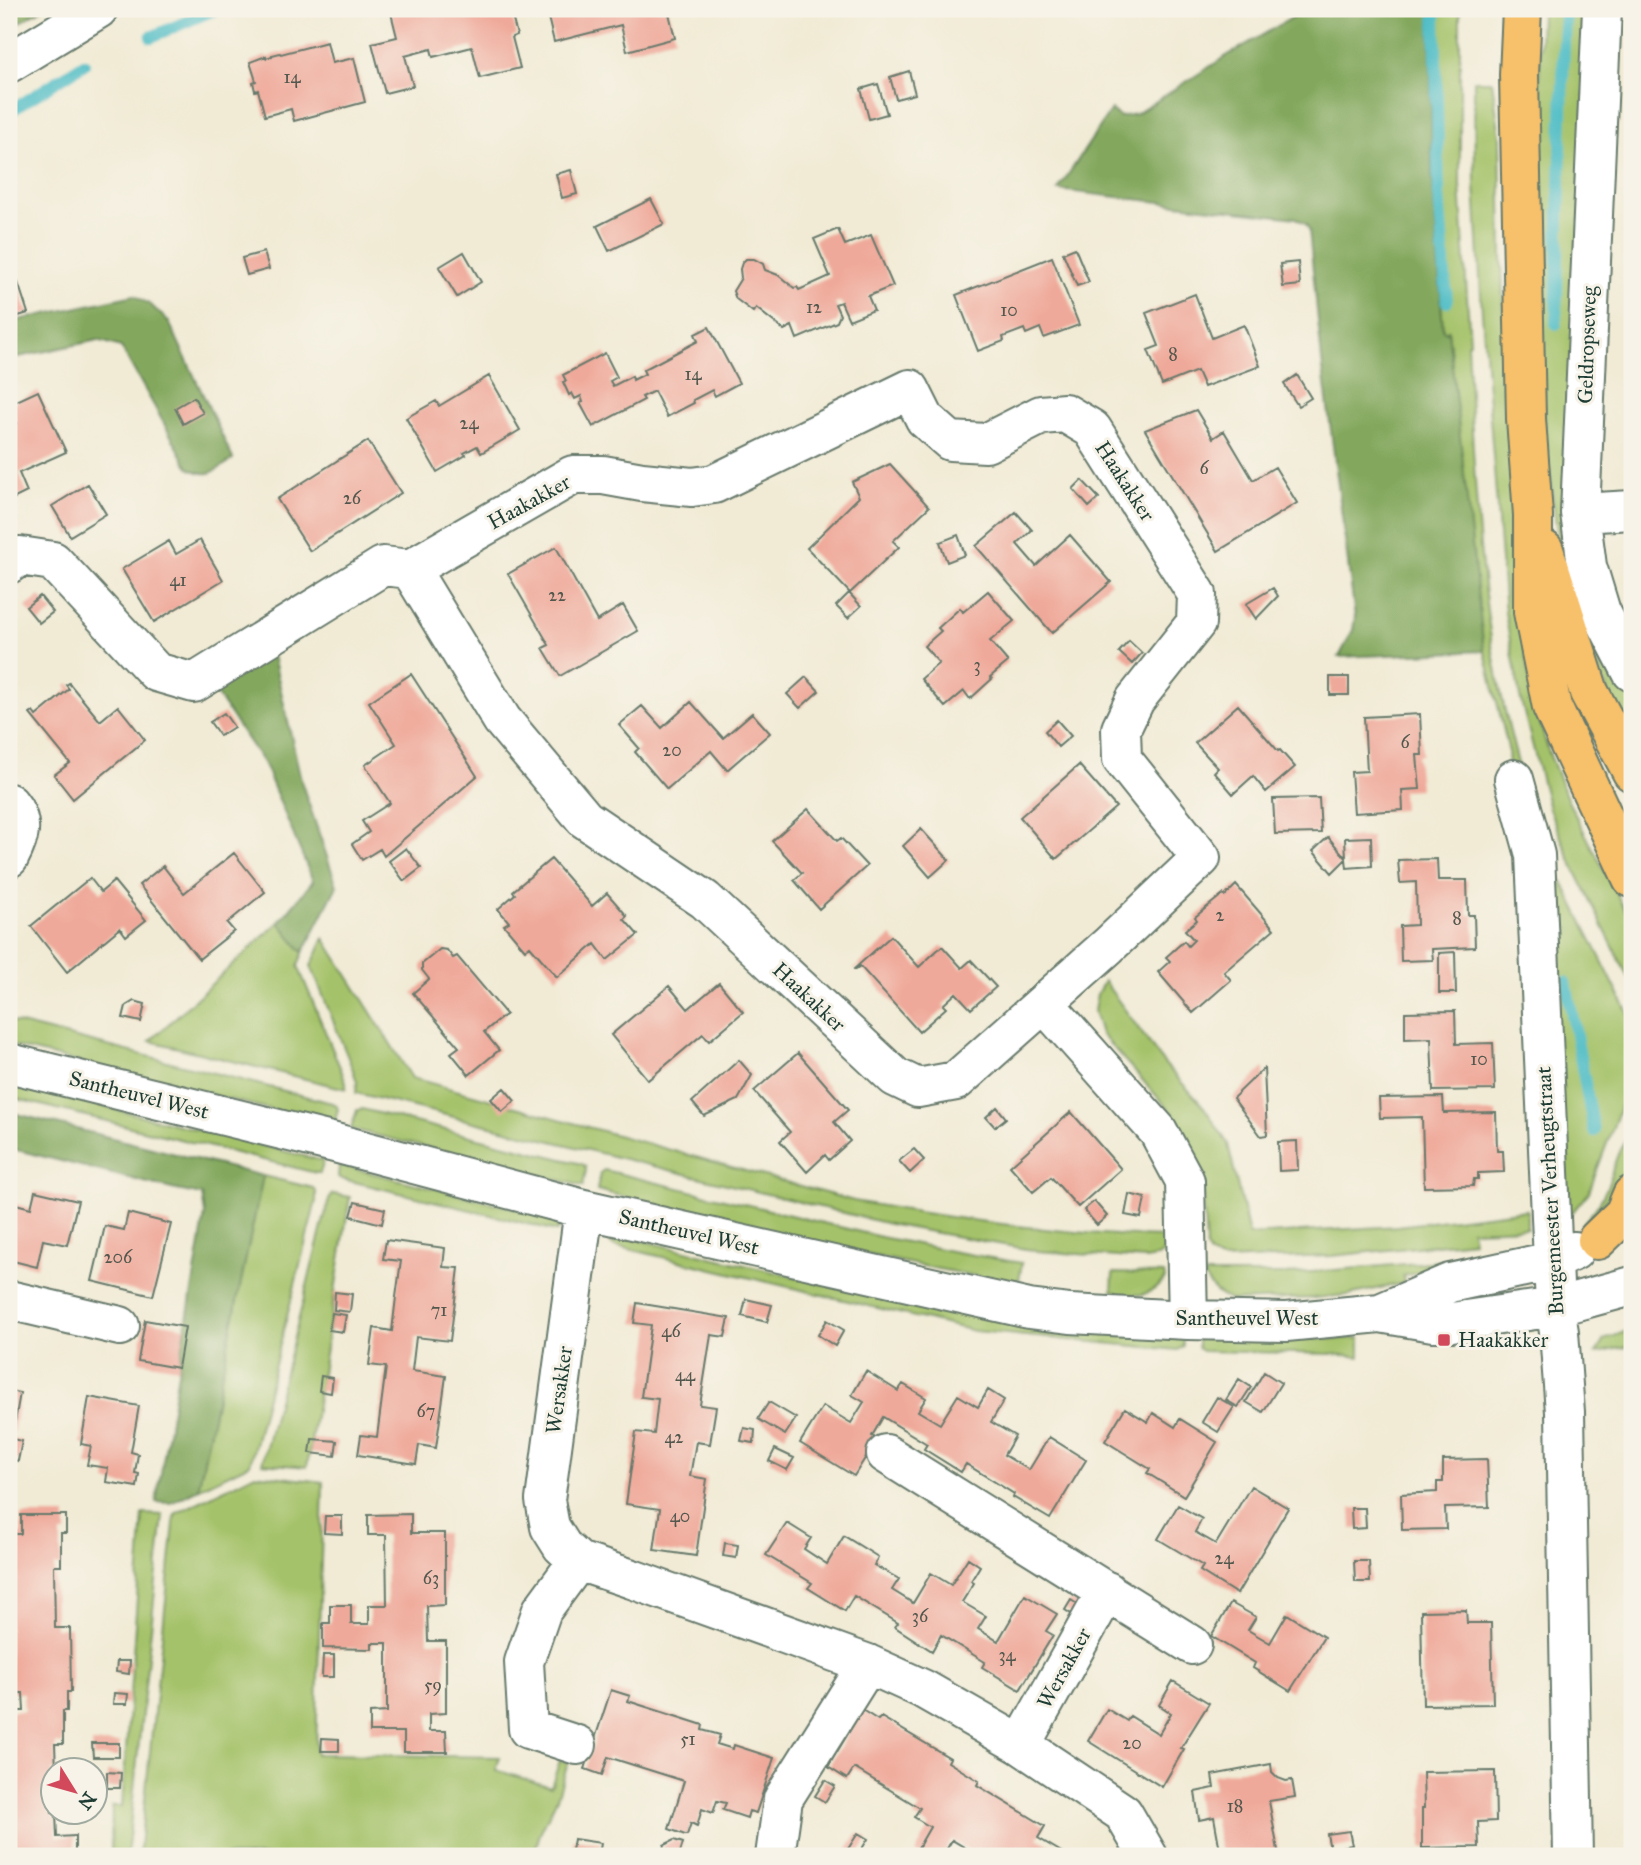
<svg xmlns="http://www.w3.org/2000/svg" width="1641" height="1865" font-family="'IM FELL Great Primer',serif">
	<rect width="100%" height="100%" fill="#f7f3e8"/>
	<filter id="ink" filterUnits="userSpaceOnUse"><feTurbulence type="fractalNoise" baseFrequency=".0143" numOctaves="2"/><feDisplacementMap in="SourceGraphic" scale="14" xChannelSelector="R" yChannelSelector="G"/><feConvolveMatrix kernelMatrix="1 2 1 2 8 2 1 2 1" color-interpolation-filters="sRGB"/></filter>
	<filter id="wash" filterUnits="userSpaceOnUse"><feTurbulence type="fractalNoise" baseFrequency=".00686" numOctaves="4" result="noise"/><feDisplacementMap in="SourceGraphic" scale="28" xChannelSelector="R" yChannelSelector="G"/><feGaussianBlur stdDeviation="1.57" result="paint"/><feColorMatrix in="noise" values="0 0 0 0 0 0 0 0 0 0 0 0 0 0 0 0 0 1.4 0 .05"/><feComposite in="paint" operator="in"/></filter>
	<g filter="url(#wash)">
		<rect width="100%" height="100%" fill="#f1ebd5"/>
		<path fill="#a4c269" stroke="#62804e" stroke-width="2" d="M1430,9H1460V185L1470,343L1467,344C1473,440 1476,537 1490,632C1496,677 1507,722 1519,767L1509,768L1508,748L1482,640L1448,331L1446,332L1443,330L1432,172Z
			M1541,9H1589L1573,378L1607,649L1632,697V757L1564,575L1555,517L1545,432L1537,174Z
			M1474,81H1492L1500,136L1503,315L1517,604L1532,696L1548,750L1568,801L1632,923V985L1572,864L1549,809L1520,697L1505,612L1482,313L1475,185Z
			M1550,857L1632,1021L1631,1078L1589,1192L1571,1214L1559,1194Z
			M279,922L303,953L298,966L346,1082V1089L150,1041Z
			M324,938L412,1078L854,1201C958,1220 1064,1235 1169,1237C1166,1254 1163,1257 1145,1259L1037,1251L893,1225L356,1093L357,1082L353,1070L311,966Z
			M1104,981L1163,1062L1204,1107L1228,1144L1249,1235L1398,1226L1527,1210V1228L1471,1230L1473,1241L1332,1256L1221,1260L1210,1255L1206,1247L1202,1181L1191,1148L1172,1113L1101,1034L1094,1011L1097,994Z
			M9,1021L332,1103L336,1105L338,1109L334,1125L9,1045Z
			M9,1083L324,1161L320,1173H316L9,1097Z
			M362,1109L582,1164L585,1166L586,1170L583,1186L351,1129L357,1110Z
			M1632,1134V1164L1626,1178L1608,1208L1584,1230L1581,1225C1591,1215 1599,1206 1604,1194C1613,1176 1615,1147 1632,1134Z
			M339,1165L542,1215L550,1218L560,1227L557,1231L342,1179L338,1177Z
			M604,1170L881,1237L956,1252L1022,1263L1019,1280H1014L1013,1282C873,1260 735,1224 597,1190L600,1173Z
			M263,1176L313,1188L316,1192V1201L250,1464L198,1489Z
			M334,1194L350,1197L307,1467L262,1463L328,1203L331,1195Z
			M623,1236L879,1297L965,1313L1183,1339V1346L1178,1350L974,1331L612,1245L610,1243L612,1238Z
			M1476,1258V1260L1403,1276L1404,1283L1348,1295L1314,1298L1233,1301C1219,1296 1212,1290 1205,1278L1206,1274H1288Z
			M1113,1273L1164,1274L1165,1279C1150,1297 1139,1296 1117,1294V1292L1112,1291Z
			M1632,1329V1346L1596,1353L1604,1340Z
			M1199,1337L1334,1339L1360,1338V1357L1333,1354L1202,1351L1198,1348V1339Z
			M255,1474L323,1482L316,1754L500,1757L496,1770L551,1787L560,1760L568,1763L557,1798L540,1833L534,1856H361L359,1852L338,1856H139L175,1514Z
			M143,1514L163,1515L127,1856H111L112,1806H122Z"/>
		<path fill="#83a85d" stroke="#517248" stroke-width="2" d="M9,9H42L9,29Z
			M1307,9H1430L1432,172L1443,330L1446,332L1448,330L1484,651L1339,657L1353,630L1355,617L1322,361L1309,230L1306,224L1296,218L1058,190L1111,110L1120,117L1136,114L1228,55Z
			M134,295L152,306L169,322L233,459C216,471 209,479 189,468L121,347L98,340L9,359V322Z
			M272,651L302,784L337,886L303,953L279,922L313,881L264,764L214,691Z
			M9,1112L263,1176L198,1489L171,1503L156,1502L205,1214L202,1195L172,1189L9,1148Z"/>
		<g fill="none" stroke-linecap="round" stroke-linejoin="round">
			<path stroke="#4fbdc6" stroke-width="12" d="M1435,9L1439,194L1447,302
				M151,37L216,9
				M9,112L84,64
				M1556,324L1565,9
				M1566,982L1594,1131"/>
		</g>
		<g id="blocks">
			<path fill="#efa99a" d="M390,9H510L517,35L512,37L520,68L480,78L472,47L433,57L431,49L405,56L413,86L385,93L372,43L397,37Z
				M546,9H668L675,38L627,51L621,25L554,42Z
				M327,42L332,63L354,58L365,102L294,121L291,109L265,116L258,90L255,91L253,82L256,81L250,62L266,56V58L272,56V55L280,53L281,54Z
				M909,71L915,94L896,99L890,77Z
				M878,84L887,114L869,119L861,89Z
				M571,170L577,194L562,198L556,174Z
				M651,199L664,224L609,251L597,226Z
				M838,229L845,245L871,235L893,286L868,296L874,310L849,320L841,302L835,304L840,315L837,322L797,339L792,326L784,330L756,308L753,312L736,299L733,291L741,278L740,269L742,263L746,259H754L763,264L765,270L778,275L794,288L797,287L799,290L830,276L814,239Z
				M1075,248L1089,282L1077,286L1063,253Z
				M264,252L269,269L247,275L242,258Z
				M464,252L481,282L457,297L439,267Z
				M1052,257L1079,325L1044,338L1040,328L1026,334L1024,329L1003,337L1004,341L978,351L956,295Z
				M1298,262L1300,285L1283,287L1280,264Z
				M14,270L28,313L9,319V272Z
				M1195,294L1212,338L1244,325L1260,366L1204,387L1197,371L1162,385L1148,350L1159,346L1146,313Z
				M13,327L17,341L9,344V328Z
				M709,327L739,383L715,396L712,390L693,400L694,403L667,417L654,391L642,397L644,400L593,427L580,403L583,402L581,396L575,399L572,393L569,395L563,382L566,381L563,375L605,353L617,377L610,381L613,386L632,376L633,380L645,374L643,370L698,341L695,334Z
				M1297,375L1311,398L1298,406L1284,384Z
				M489,376L520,430L481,453L477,446L464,453L466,455L437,472L406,418L436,401L439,406Z
				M38,391L66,452L19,473L27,492L9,501V427L17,423L10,404Z
				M194,397L203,413L183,424L175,408Z
				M1196,410L1213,438L1224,431L1253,480L1275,467L1297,503L1218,551L1145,430Z
				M368,441L401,493L310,551L277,499Z
				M890,464L929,507L893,541L899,547L850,593L807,548L859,497L852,482Z
				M1082,480L1099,498L1089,507L1073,489Z
				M88,484L106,514L70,536L52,506Z
				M1016,512L1032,530L1017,544L1036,566L1070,535L1111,582L1052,633L976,546Z
				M958,535L965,555L947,562L940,542Z
				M200,540L223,580L154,622L122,569L169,541L176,554Z
				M556,547L597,621L623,605L638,631L560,676L543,648L549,645L508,574Z
				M1273,588L1278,596L1256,619L1246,604Z
				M988,591L1014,621L990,641L1008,662L990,677L992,679L970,699L964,691L945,707L921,679L939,663L924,646L941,631L938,628L960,608L963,612Z
				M849,593L861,606L848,618L836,606Z
				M40,596L53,612L39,623L26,607Z
				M1129,641L1142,653L1132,664L1119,652Z
				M411,674L477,776L384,856L380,849L362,860L352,844L369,832L362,821L390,803L365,765L396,744L369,702Z
				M806,677L819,691L800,708L787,694Z
				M1330,677H1349V695H1330Z
				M69,683L100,721L118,706L145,740L73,799L54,775L70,763L30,714L33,712L36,716L69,689L66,685Z
				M691,702L723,738L752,713L770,733L727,770L711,751L667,789L635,752L639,748L619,725L642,706L662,728Z
				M1238,705L1278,751L1280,750L1295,767L1266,792L1253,776L1233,794L1214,772L1218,768L1195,743Z
				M224,713L234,727L220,736L210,722Z
				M1420,714L1422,755H1417L1420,789L1402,790L1403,810L1354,813L1351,772L1367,771L1364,717Z
				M1057,720L1071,736L1058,747L1045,731Z
				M1079,765L1116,807L1056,859L1020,817Z
				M1319,798L1321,833L1275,834L1273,799Z
				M808,809L837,841L841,838L867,866L819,909L794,880L802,873L772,841Z
				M921,829L949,860L930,877L903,846Z
				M1328,837L1346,858L1345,838L1371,837L1372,866L1347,868L1346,859L1332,873L1313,851Z
				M406,848L421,868L404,881L389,861Z
				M234,853L265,892L227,923L234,931L199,959L139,885L163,866L184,893Z
				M551,859L592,906L607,893L627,916L624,919L638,935L607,960L595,944L557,977L530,946L525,950L504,925L509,922L498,909L515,894L513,891Z
				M1437,859L1438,880H1467L1468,915H1474L1475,947L1432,949L1433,960L1401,961L1400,926L1417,925L1416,882L1400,883L1398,860Z
				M90,878L101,892L114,881L146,920L126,936L120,928L67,972L31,926Z
				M1236,885L1274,929L1224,972L1231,980L1193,1013L1158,972L1170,961L1166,957L1184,941L1188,946L1194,940L1185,930L1197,920L1195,917L1223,894L1225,896Z
				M891,936L919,967L942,946L962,968L971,960L996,987L971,1009L956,993L943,1005L946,1008L919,1032L860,966L855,970L854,969Z
				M440,949L447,950L453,958L457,956L506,1014L484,1032L499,1050L469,1075L451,1053L459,1047L413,993L429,979L422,970V964Z
				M1455,952L1456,993H1439V953Z
				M719,983L743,1012L709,1041L703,1034L648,1080L611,1035L669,986L688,1009Z
				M134,1001L145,1004L141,1022L123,1018L126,1006Z
				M1455,1011L1456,1044L1493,1043L1495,1090L1433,1091L1431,1038L1405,1039V1012Z
				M798,1053L848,1110L834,1122L850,1141L829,1160L825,1155L807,1172L780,1141L790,1132L754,1091Z
				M739,1060L752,1075L738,1100L704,1116L692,1102Z
				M1264,1068L1267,1135L1261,1136L1233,1098Z
				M504,1088L515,1101L502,1112L491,1099Z
				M1443,1097L1444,1113L1496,1112L1497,1151H1503L1504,1172L1478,1173V1179H1474L1473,1186L1424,1187L1422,1117L1380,1118L1379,1098Z
				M997,1107L1006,1118L995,1127L986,1117Z
				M1071,1112L1121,1169L1078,1207L1051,1177L1033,1192L1010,1166Z
				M1297,1141L1298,1170L1279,1171L1278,1142Z
				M914,1149L924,1160L910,1173L899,1161Z
				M35,1191L78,1201L67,1245L43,1240L37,1267L9,1260V1218L12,1203L31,1208Z
				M1129,1194L1145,1198L1141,1218L1125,1215Z
				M1094,1201L1107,1216L1097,1225L1084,1210Z
				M355,1202L385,1209L382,1224L351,1216Z
				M128,1213L171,1224L153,1296L92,1281L105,1226L124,1230Z
				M386,1240L445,1248L443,1267L459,1268L450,1341L416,1337L412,1371L446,1376L436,1448L419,1445L416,1464L358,1455L361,1435L377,1437L386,1367L369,1365L374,1328L392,1331L396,1297L401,1261L383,1259Z
				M335,1292L352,1294L350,1312L334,1310Z
				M746,1299L772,1305L767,1322L742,1316Z
				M637,1303L729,1318L725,1337L711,1335L700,1405L716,1407L710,1444L696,1442L690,1476L707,1479L696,1556L654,1550L660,1509L626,1504L636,1432L654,1434L658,1399L641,1397L651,1325L634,1323Z
				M332,1313L346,1315L343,1332L329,1330Z
				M145,1320L185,1327L178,1368L138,1361Z
				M827,1320L844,1330L835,1346L818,1335Z
				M866,1371L898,1391L903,1384L926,1398L918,1411L940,1424L958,1395L978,1407L988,1390L1004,1400L991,1422L1015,1436L1004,1455L1029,1470L1049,1437L1086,1460L1050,1519L1013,1497L1014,1494L966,1464L961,1472L924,1449L927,1444L883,1417L872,1436L877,1439L854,1476L800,1443L823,1406L851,1423L864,1402L852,1395Z
				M1264,1372L1281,1383L1263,1412L1246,1402Z
				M321,1376L333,1378L331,1393L319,1391Z
				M1239,1379L1251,1387L1238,1407L1226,1400Z
				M9,1391L20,1393L12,1439L22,1441L18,1461L9,1459Z
				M89,1397L139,1406L131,1452L138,1454L135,1473L139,1474L137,1487L106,1482L108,1468L87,1465L91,1446L81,1444Z
				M1217,1397L1234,1407L1218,1432L1202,1422Z
				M769,1402L796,1418L785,1435L758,1419Z
				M1125,1408L1148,1422L1153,1413L1175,1427L1180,1419L1217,1442L1184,1496L1147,1473L1150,1469L1105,1441Z
				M744,1428L755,1430L754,1443L741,1441Z
				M1630,1431H1632V1460H1628Z
				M312,1439L337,1441L335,1456L310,1453Z
				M775,1449L794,1458L787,1470L769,1461Z
				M1487,1459L1489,1507L1445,1508L1446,1529L1402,1530L1401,1494L1437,1492V1482H1443V1460Z
				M1251,1486L1288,1508L1237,1594L1200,1571L1203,1566L1158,1539L1178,1505L1202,1519L1195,1532L1216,1544Z
				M1351,1508H1365L1366,1528L1352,1529Z
				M411,1514V1533H445V1605L427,1606L428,1641H446V1713L429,1714V1731H446L447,1752H404V1732H370V1713L387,1712V1643H372V1649L323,1648V1623H330V1605H351V1624H369V1605H387L386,1535H368V1515Z
				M21,1515H66V1533H61V1566H54L55,1628H70L71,1692H67V1711H63V1744H55L56,1770H52V1812H56L57,1837L75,1836V1856H9V1711H24L23,1693H9V1534H21Z
				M325,1516H342V1534L324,1533Z
				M787,1523L811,1538L804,1549L827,1564L844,1536L878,1557L874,1565L899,1579L892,1590L913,1603L931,1573L951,1585L968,1558L980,1566L971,1581L974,1583L962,1602L986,1616L978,1629L998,1641L1025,1595L1057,1614L1046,1631L1053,1635L1020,1690L982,1667L985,1662L941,1635L932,1651L895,1627L898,1623L854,1596L845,1611L808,1588L812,1583L766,1555Z
				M725,1543L738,1545L736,1558L723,1556Z
				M1354,1561H1369L1370,1582H1355Z
				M1071,1600L1085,1609L1079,1619L1065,1610Z
				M1231,1603L1256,1617L1248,1630L1270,1643L1287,1614L1324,1637L1290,1691L1253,1668L1255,1663L1211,1636Z
				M1466,1610L1467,1623H1491L1493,1704L1423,1705L1421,1611Z
				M323,1655H334V1677H322Z
				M117,1661H130L129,1674L116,1672Z
				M1173,1681L1209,1703L1181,1748L1184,1749L1162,1787L1088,1741L1107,1709L1127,1721L1130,1716L1159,1734L1171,1713L1159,1705Z
				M611,1690L630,1696L628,1701L703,1725L702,1730L720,1735L717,1744L733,1749L734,1745L774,1758L756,1813L749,1811L747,1818L723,1810L726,1803L717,1801L713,1813L702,1809L697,1826L691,1823L687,1835H685L669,1829L684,1781L608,1757L602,1775L585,1769Z
				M114,1693L128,1694L127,1704H113Z
				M862,1710L878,1720L881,1717L950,1758L948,1762L979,1781L977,1785L1045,1826L1038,1838L1068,1856H979L952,1840L943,1856H921L915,1853L930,1827L914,1817L920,1808L854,1768L847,1779L828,1767Z
				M322,1738L339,1739V1751H321Z
				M92,1743H119V1757H93Z
				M1271,1764L1272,1772L1278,1778L1286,1781L1292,1780L1295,1797L1269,1801L1279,1856H1221L1214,1817L1199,1820L1195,1792L1214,1788L1212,1775Z
				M1495,1771L1496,1821L1478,1822L1479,1847L1422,1848V1808H1424L1423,1772Z
				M107,1772L121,1773L120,1788H107Z
				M825,1780L835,1786L825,1802L815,1796Z
				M1349,1831L1352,1845L1330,1849L1327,1834Z
				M858,1833L868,1839L858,1855L848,1849Z
				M574,1839L601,1843L599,1856H571Z
				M674,1840L683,1843L679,1856H669L662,1854L664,1845Z"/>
		</g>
	</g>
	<g filter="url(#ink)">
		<use href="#blocks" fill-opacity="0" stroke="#687a6c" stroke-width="2"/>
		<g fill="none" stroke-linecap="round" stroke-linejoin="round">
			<g stroke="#687a6c" stroke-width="42">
				<path id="minor" d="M1602,9L1580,513L1587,566L1601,612L1632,672
					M9,63L98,9
					M1580,513L1632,510
					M9,564L20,556L53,561L156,672L194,683L383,566L410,569L573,475H603L642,482L692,487L714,484L910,389L925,419L950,441L986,443L1041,415L1065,413L1092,429L1197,594L1196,623L1135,700L1121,729L1122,759L1201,858L1108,946L1044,1003
					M410,569L502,720L585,819L705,900L895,1077L918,1088L956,1081L1044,1003L1158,1131L1185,1181L1188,1320
					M1514,779L1535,855L1555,1307L1559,1332L1565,1412L1573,1856
					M9,803C25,822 20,837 9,858
					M9,1063L335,1143L584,1209L1029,1309L1070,1314L1188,1320L1286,1322L1380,1313L1433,1322H1452L1555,1307L1632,1286
					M584,1209L545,1500L550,1527L562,1546L578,1561L632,1579L868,1664L923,1689L1021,1745L1123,1813L1148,1856
					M9,1300L120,1326
					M1380,1313L1450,1283L1552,1261L1574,1251
					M886,1454L1192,1645
					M577,1745L528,1729L524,1662L542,1610L578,1561
					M1021,1745L1107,1591
					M775,1856L783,1799L868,1664"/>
			</g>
			<g stroke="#687a6c" stroke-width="42">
				<path id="major" d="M1522,9L1519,75L1526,419L1533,515V612L1552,707L1632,878
					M1544,550L1589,692L1632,772
					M1597,1240L1624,1214L1632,1195"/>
			</g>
			<use href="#minor" stroke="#fff" stroke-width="38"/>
			<use href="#major" stroke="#f7c06b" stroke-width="38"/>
		</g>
	</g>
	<rect fill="#d1495b" stroke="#f7f3e8" stroke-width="2.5" x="1437" y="1333" width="14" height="14" rx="3.5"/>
	<g text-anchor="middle" stroke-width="6" stroke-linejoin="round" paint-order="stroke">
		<g font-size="18" fill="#53584e">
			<text x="292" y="83">14</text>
			<text x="814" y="313">12</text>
			<text x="1009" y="316">10</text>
			<text x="1173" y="360">8</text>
			<text x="693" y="380">14</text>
			<text x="469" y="429">24</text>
			<text x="1204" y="474">6</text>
			<text x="352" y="504">26</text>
			<text x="178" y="586">41</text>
			<text x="557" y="601">22</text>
			<text x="977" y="671">3</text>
			<text x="1405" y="748">6</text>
			<text x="672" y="756">20</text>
			<text x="1220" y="921">2</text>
			<text x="1457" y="924">8</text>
			<text x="1479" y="1065">10</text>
			<text x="118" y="1263">206</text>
			<text x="439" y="1316">71</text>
			<text x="671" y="1337">46</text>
			<text x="685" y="1381">44</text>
			<text x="426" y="1417">67</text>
			<text x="674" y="1443">42</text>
			<text x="680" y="1522">40</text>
			<text x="1224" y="1564">24</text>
			<text x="431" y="1584">63</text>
			<text x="920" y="1622">36</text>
			<text x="1007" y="1661">34</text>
			<text x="433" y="1691">59</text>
			<text x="688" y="1745">51</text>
			<text x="1132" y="1749">20</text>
			<text x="1235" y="1812">18</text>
		</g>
		<g font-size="21" fill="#1f3d34" stroke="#f7f3e8">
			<text transform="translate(1587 345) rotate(-88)" y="7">Geldropseweg</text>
			<text transform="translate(1125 481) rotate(57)" y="7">Haakakker</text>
			<text transform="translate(529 502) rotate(-29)" y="7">Haakakker</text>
			<text transform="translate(809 997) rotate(43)" y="7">Haakakker</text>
			<text transform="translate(139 1095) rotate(14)" y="7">Santheuvel West</text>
			<text transform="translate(1550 1191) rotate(-93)" y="7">Burgemeester Verheugtstraat</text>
			<text transform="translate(689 1232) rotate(13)" y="7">Santheuvel West</text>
			<text x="1247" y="1325">Santheuvel West</text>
			<text transform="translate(559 1390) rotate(-82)" y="7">Wersakker</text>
			<text transform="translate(1064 1668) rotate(-61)" y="7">Wersakker</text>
		</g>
		<g font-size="21" fill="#1f3d34" stroke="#f7f3e8" text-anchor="start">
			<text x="1458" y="1347">Haakakker</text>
		</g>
	</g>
	<rect width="1641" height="1865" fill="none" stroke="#f7f3e8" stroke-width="35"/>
	<g transform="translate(74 1791) rotate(127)"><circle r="33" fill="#f7f3e8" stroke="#a1aaa0" stroke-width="2"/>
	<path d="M0-5L12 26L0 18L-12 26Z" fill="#d1495b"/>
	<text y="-10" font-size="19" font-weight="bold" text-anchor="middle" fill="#1f3d34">N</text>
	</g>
</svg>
